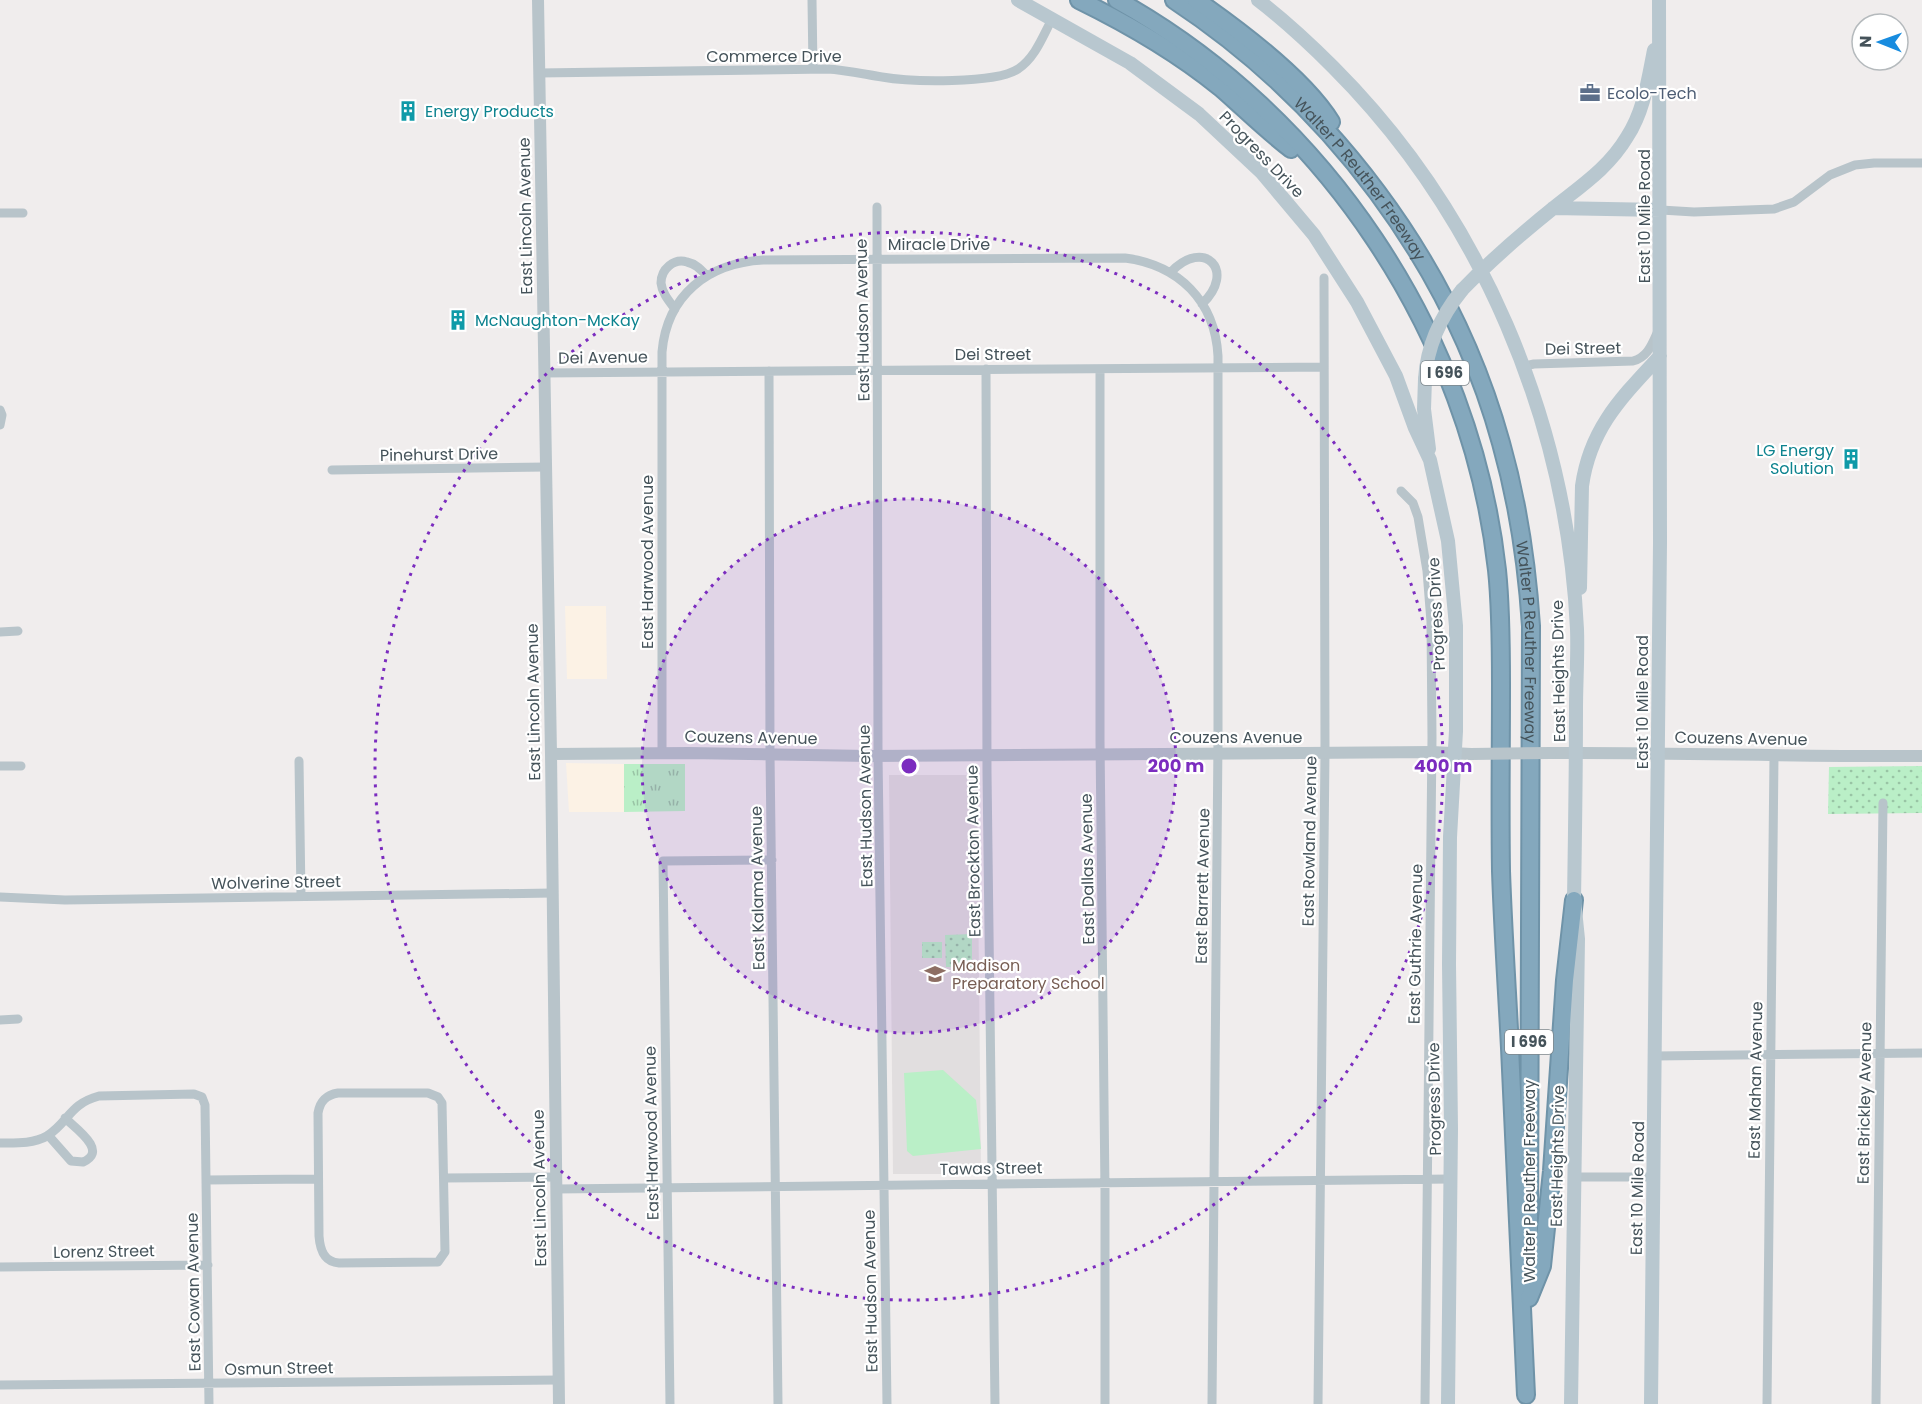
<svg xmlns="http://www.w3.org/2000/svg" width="1922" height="1404" font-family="Poppins,sans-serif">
	<defs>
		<pattern id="grass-tufts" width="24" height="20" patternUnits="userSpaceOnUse" patternTransform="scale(1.5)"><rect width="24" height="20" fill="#baefc7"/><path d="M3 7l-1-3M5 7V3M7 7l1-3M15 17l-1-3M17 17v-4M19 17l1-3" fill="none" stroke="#99c4a5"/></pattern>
		<pattern id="park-dots" width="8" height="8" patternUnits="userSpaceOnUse" patternTransform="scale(1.5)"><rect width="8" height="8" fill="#baefc7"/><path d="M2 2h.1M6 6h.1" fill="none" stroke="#99c4a5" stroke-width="1.8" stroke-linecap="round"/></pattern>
	</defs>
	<rect width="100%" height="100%" fill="#f0eded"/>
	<path fill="#fcf2e5" d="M565,606H606L607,679H567Z
		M566,763L624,764V812H569Z"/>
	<path fill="#e1dedf" d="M889,775H977L981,1174H893Z"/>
	<path fill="url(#grass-tufts)" d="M624,764H685V811L624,812Z"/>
	<path fill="url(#park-dots)" d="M1922,766V813L1828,814L1829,767Z
		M972,934V967H946L945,935Z
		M922,942H942V958H922Z"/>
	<path fill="#baefc7" d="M943,1070L976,1100L981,1149L913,1156L907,1151L904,1073Z"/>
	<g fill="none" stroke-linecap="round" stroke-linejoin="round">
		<g stroke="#6f93a8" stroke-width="20">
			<g id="motorway">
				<path d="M1079,0C1128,24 1178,53 1221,88C1244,108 1266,130 1291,149"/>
				<path d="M1117,0C1324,115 1471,334 1497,570C1501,608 1501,647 1501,685C1501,747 1500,809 1501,871C1503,930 1507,989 1510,1048C1515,1164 1521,1279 1526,1395"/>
				<path id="s1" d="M1174,0C1330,103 1451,262 1501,443C1518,503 1527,564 1531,626L1529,1233"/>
				<path d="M1196,0C1239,30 1304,78 1331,122"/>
				<path d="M1529,1298L1542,1266L1552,1171L1565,980L1574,900"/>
			</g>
		</g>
		<path stroke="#b8c4ca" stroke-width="9" d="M812,0L813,69
			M539,73L827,69C846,70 863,74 882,77C910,82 996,84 1018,69C1035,58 1043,36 1052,19
			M877,207L878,755L887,1404
			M1661,210L1694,212L1774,209L1794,202L1830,175L1855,165L1874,163H1922
			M0,213H23
			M1171,272C1204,237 1237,271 1202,304
			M675,309C669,301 662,293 661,283C661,269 674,258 687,262C696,264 701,270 707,276
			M1524,366L1534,364L1633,361C1648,357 1652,344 1658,331
			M986,369L987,773L995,1404
			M1100,369V741L1105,1191V1404
			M769,371L770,754L778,1404
			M544,373L1324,367
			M0,410L2,415L0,425
			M332,470L546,467
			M1401,491L1413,503L1418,517L1427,571L1431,622L1432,738L1425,1404
			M0,632L18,631
			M662,753V352C667,295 708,263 763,260L1125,258C1179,265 1215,301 1218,356V740L1212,1404
			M299,761L301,896
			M0,766H21
			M0,897L65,900L552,893
			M0,1020L18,1019
			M1655,1056L1922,1053
			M338,1093H428L438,1097L442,1103L445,1252L438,1262L339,1263C324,1262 320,1250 319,1236L318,1113C320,1101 326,1095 338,1093Z
			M48,1135L71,1161L83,1162C109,1151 75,1128 65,1118
			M0,1143C16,1143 33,1144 47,1136C69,1122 69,1104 99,1096L194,1094L202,1097L205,1105L209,1404
			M1573,1177H1654
			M444,1178L556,1177
			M207,1180L318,1179
			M556,1189L1451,1179
			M0,1267L208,1265
			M0,1385L558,1380
			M670,1404L663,861L772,860
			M1318,1404L1325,753L1324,278
			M1767,1404L1774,756
			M1876,1404L1883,803"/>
		<path stroke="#b8c4ca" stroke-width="12" d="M538,0L551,754L559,1404
			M1551,753C1674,752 1798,757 1922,756
			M551,754L689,753L869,756L1432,752L1471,754"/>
		<path stroke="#b8c7cf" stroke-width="14" d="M1018,0L1130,63L1199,114L1262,173L1314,235L1357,302L1396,376L1415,428L1430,460L1448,541L1456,626V731L1450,837L1449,964L1451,1129L1448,1404
			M1258,0C1284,20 1309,43 1333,67C1481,215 1567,420 1577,629C1578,655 1576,682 1576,709C1576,773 1575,836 1574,900L1578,939L1571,1404
			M1553,208L1661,210
			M1462,290C1490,261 1520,235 1551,210C1579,187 1608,169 1627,137C1644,111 1648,80 1654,50
			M1425,379L1424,409L1429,449
			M1580,588L1582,486C1590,428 1622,397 1660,356
			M1651,1404L1660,543L1659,0"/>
		<use href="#motorway" stroke="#84a8bd" stroke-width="16"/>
		<path stroke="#b8c4ca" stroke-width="12" d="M1471,754L1551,753"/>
		<path stroke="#b8c7cf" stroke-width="14" d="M1425,379C1427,346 1441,316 1462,290"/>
	</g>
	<circle cx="909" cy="766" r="267" fill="#7b2cbf" fill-opacity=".12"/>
	<g fill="none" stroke="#7b2cbf" stroke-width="3" stroke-dasharray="3 6">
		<circle cx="909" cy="766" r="267"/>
		<circle cx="909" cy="766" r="534"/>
	</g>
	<defs>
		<g id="office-bare" transform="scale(1.62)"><path d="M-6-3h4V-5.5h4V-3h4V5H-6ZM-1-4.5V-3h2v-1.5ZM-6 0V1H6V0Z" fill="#5c6f8a" stroke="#fff" stroke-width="2.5" paint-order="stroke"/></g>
		<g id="building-bare" transform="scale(1.62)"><path d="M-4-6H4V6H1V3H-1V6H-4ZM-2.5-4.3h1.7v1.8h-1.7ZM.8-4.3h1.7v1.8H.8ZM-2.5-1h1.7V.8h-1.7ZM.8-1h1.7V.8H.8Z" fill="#0f9aa8" stroke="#fff" stroke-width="2.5" paint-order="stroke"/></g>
		<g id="school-bare" transform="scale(1.62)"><path d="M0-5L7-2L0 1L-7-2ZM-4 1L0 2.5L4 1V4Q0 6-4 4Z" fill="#8d6e63" stroke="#fff" stroke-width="2.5" paint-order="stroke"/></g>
	</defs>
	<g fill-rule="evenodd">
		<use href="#office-bare" x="1590" y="93"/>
		<use href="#building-bare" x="408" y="111"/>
		<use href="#building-bare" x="458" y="320"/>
		<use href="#building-bare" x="1851" y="459"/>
		<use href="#school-bare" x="935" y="974"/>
	</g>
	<g text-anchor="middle" stroke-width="4.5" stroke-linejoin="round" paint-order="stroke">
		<g fill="#fff" stroke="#7d878c" stroke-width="1.5">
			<rect x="1421" y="361" width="48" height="24" rx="4.5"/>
			<rect x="1505" y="1030" width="48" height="24" rx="4.5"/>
		</g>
		<g font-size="15" font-weight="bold" fill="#45535a">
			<text x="1445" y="378">I 696</text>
			<text x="1529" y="1047">I 696</text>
		</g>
		<g font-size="16" fill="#45535a" stroke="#fff">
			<text x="774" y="62">Commerce Drive</text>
			<text transform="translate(1262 154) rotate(46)" y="6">Progress Drive</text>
			<text dy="6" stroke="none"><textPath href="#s1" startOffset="260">Walter P Reuther Freeway</textPath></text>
			<text transform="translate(525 216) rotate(-91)" y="6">East Lincoln Avenue</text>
			<text transform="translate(1644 216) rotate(-90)" y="6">East 10 Mile Road</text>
			<text x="939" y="250">Miracle Drive</text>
			<text transform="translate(862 320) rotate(-91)" y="6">East Hudson Avenue</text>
			<text transform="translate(1583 348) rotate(-1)" y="6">Dei Street</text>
			<text x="993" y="360">Dei Street</text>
			<text transform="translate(603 357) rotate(-1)" y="6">Dei Avenue</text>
			<text transform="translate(439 454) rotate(-1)" y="6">Pinehurst Drive</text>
			<text transform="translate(647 562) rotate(-90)" y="6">East Harwood Avenue</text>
			<text transform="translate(1436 614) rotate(-93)" y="6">Progress Drive</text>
			<text dy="6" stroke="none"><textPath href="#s1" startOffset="764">Walter P Reuther Freeway</textPath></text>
			<text transform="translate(1558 671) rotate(-91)" y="6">East Heights Drive</text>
			<text transform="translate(533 702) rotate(-91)" y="6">East Lincoln Avenue</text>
			<text transform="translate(1642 702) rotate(-90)" y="6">East 10 Mile Road</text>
			<text transform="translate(751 737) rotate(1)" y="6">Couzens Avenue</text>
			<text x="1236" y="743">Couzens Avenue</text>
			<text transform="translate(1741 738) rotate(1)" y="6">Couzens Avenue</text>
			<text transform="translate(865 806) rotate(-91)" y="6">East Hudson Avenue</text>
			<text transform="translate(1309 841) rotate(-89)" y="6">East Rowland Avenue</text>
			<text transform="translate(973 851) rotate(-91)" y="6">East Brockton Avenue</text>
			<text transform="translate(1087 869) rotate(-91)" y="6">East Dallas Avenue</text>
			<text transform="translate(276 882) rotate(-1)" y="6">Wolverine Street</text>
			<text transform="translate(1202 886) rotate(-89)" y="6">East Barrett Avenue</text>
			<text transform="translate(757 888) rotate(-91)" y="6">East Kalama Avenue</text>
			<text transform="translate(1415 944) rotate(-89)" y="6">East Guthrie Avenue</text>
			<text transform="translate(1755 1080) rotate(-89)" y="6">East Mahan Avenue</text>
			<text transform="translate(1434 1099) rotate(-91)" y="6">Progress Drive</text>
			<text transform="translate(1864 1103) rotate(-89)" y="6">East Brickley Avenue</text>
			<text transform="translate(651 1133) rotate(-91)" y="6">East Harwood Avenue</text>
			<text transform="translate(1557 1156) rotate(-89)" y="6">East Heights Drive</text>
			<text transform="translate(991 1168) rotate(-1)" y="6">Tawas Street</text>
			<text transform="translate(1529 1181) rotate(-90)" y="6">Walter P Reuther Freeway</text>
			<text transform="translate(539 1188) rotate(-91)" y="6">East Lincoln Avenue</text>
			<text transform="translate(1637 1188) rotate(-89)" y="6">East 10 Mile Road</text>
			<text transform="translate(104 1251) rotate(-1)" y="6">Lorenz Street</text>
			<text transform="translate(870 1291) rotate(-91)" y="6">East Hudson Avenue</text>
			<text transform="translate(193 1292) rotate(-91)" y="6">East Cowan Avenue</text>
			<text transform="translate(279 1368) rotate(-1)" y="6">Osmun Street</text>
		</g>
		<g font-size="16" fill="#4e5e75" stroke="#fff" text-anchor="start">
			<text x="1607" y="99">Ecolo-Tech</text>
		</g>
		<g font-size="16" fill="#0d838f" stroke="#fff" text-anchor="start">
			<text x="425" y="117">Energy Products</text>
			<text x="475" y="326">McNaughton-McKay</text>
			<text x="1834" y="456" text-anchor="end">LG Energy<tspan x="1834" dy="18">Solution</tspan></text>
		</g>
		<g font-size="16" fill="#785e54" stroke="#fff" text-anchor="start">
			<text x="952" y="971">Madison<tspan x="952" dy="18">Preparatory School</tspan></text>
		</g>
	</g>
	<circle cx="909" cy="766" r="9" fill="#7b2cbf" stroke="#fff" stroke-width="3"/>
	<g font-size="18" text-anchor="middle" font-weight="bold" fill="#7b2cbf" stroke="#fff" stroke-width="4.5" stroke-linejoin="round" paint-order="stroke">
		<text x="1176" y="772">200 m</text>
		<text x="1443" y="772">400 m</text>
	</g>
	<g transform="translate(1880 42) rotate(271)"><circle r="28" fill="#ffffff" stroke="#b5babd" stroke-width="1.5"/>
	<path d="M0-4.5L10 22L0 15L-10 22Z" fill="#188cdf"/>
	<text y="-9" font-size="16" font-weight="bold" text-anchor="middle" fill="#45535a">N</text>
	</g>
</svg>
